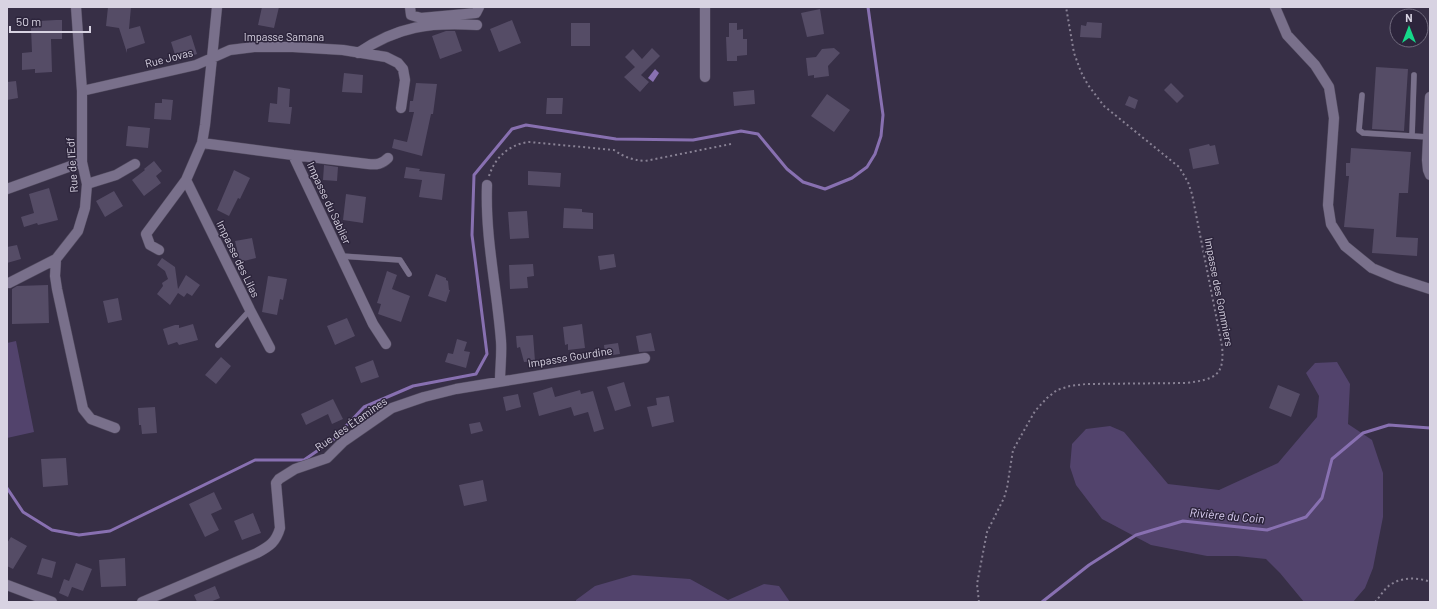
<svg xmlns="http://www.w3.org/2000/svg" width="1437" height="609" font-family="Barlow,sans-serif">
	<rect width="100%" height="100%" fill="#372f46"/>
	<path fill="#52436c" d="M16,341L34,432L7,438V343Z
		M1337,362L1350,384L1348,424L1372,440L1383,473V517L1373,568L1365,588L1353,602H1304L1280,573L1266,559L1237,556H1207L1151,545L1102,519L1076,485L1070,467L1072,444L1086,429L1110,426L1124,432L1168,484L1219,490L1278,463L1317,417L1319,396L1306,373L1315,363Z
		M633,575L690,579L728,600L764,584L779,586L790,602H576V600L595,586Z"/>
	<path fill="#8870b1" d="M655,69L659,73L653,82L648,78Z"/>
	<g fill="none" stroke-linecap="round" stroke-linejoin="round">
		<path stroke="#8870b1" stroke-width="3" d="M7,488L23,512L52,530L79,535L110,531L255,460H304L333,440L364,407L413,386L476,374L487,354L472,235L474,175L512,129L526,125L616,139L693,140L741,131L758,134L787,169L803,182L825,189L852,178L867,167L875,154L881,136L883,115L868,7
			M1042,602L1089,565L1136,535L1183,521L1267,530L1306,517L1322,498L1332,459L1363,433L1389,425L1430,428"/>
	</g>
	<path fill="#554c66" d="M108,7H131L129,29L140,26L145,43L127,49V53L119,28L106,26Z
		M262,7H279L274,28L258,25Z
		M820,9L824,34L807,37L801,13Z
		M56,20H62V39H51L52,72L35,73V69L22,70V53L32,52L31,28L39,27V21Z
		M512,20L521,43L499,52L490,29Z
		M1087,22L1102,23L1101,38L1080,37L1081,25L1086,26Z
		M571,23H590V46H571Z
		M729,23H737V30L743,29V39H747V55L737,56V61H727L726,37H729Z
		M446,31H455L462,51L440,59L432,36Z
		M191,35L197,54L177,61L171,42Z
		M652,48L660,56L641,75L649,82L640,92L624,77L635,67L625,57L633,49L642,59Z
		M834,48L840,53L828,66L829,76L814,78V75L808,76L806,58L816,57L822,49Z
		M1376,67L1408,69L1404,131L1372,129Z
		M344,73L363,75L362,93L342,92Z
		M16,81L18,98L7,100V82Z
		M416,83L437,84L433,114H431L422,156L392,148L394,139L407,142L414,112H409L410,101H413Z
		M1171,83L1184,96L1177,103L1164,90Z
		M278,87L290,89L289,107H292L290,124L268,122L270,103L277,104Z
		M754,90L755,104L734,106L733,92Z
		M827,94L850,110L834,132L811,116Z
		M1129,96L1138,100L1135,109L1125,105Z
		M547,98H563L562,114H546Z
		M162,99L173,100L171,120L154,119L155,103H162Z
		M128,126L150,128L148,148L126,146Z
		M1209,144L1210,146L1215,145L1219,164L1193,169L1189,149Z
		M1351,148L1411,152L1408,193H1399L1396,237L1418,238L1417,256L1372,253L1374,229L1344,227L1349,176H1346V163H1350Z
		M154,161L162,171L156,176L161,183L144,196L132,180L145,170L144,169Z
		M324,165L338,167L337,181L323,180Z
		M406,167L420,169L419,171L445,174L442,200L419,197L422,180L404,178Z
		M234,170L250,178L240,199L238,198L229,216L217,210Z
		M528,171L561,173L560,187L528,185Z
		M49,188L58,220L38,225L37,223L24,227L21,217L34,213L29,194Z
		M114,191L123,206L105,217L96,201Z
		M346,194L366,197L363,223L343,220Z
		M564,208L582,209V212L593,213V229L563,228Z
		M527,211L529,238L510,239L508,212Z
		M252,238L256,258L240,262L235,241Z
		M17,245L21,259L7,263V247Z
		M614,254L616,267L600,270L598,256Z
		M162,258L175,267L178,289L186,275L200,285L192,296L187,293L184,297L178,293L170,305L157,294L163,286L162,283L168,279L165,271L157,265Z
		M533,264L534,276L527,277L528,288L510,289L509,265Z
		M387,271L397,275L392,289L410,296L401,322L378,314L381,304L377,303Z
		M436,274L446,278V280L448,281L449,290H450L446,302L428,296Z
		M268,276L287,279L283,300L280,299L277,315L262,312Z
		M48,285L49,323L12,324V289L17,286Z
		M118,298L122,320L108,323L103,301Z
		M347,318L355,336L335,345L327,326Z
		M193,324L198,340L179,345L177,342L168,345L163,329L175,325H179V328Z
		M582,324L585,348L568,350V344L565,345L563,327Z
		M651,333L655,351L639,352L636,336Z
		M533,335L535,361L524,362L520,347L517,348L516,336Z
		M457,339L467,342L464,351L470,352L466,368L445,362L448,353L453,354Z
		M618,343L620,354L605,356L604,345Z
		M221,357L231,366L216,384L205,375Z
		M373,360L379,377L361,383L355,367Z
		M624,382L631,406L615,411L607,387Z
		M1278,385L1300,394L1291,417L1269,408Z
		M552,387L555,397L580,390L581,394L593,391L604,429L594,432L588,412L574,416L571,407L539,416L533,393Z
		M518,394L521,407L506,411L503,397Z
		M669,396L674,422L652,427L647,407L657,405L656,398Z
		M333,399L343,419L332,424L328,414L306,425L301,414Z
		M155,407L157,433L142,434L141,425H139L138,408Z
		M480,422L483,431L471,434L469,424Z
		M66,458L68,485L43,487L41,459Z
		M483,480L487,501L464,506L459,485Z
		M214,492L222,509L211,514L219,530L205,537L189,504Z
		M253,513L261,533L242,540L234,521Z
		M11,537L27,546L13,569L7,566V543Z
		M42,558L56,562L52,578L37,574Z
		M125,558L126,586L101,587L99,560Z
		M76,563L92,569L83,591L72,587L68,597L59,593L64,579L69,581Z
		M215,586L220,598L210,602H197L194,595Z"/>
	<g fill="none" stroke-linecap="round" stroke-linejoin="round">
		<g stroke="#524b5f" stroke-width="6">
			<path id="service" d="M1362,95L1359,130L1363,133L1428,137
				M1412,136L1414,75
				M341,256L400,260L409,274
				M218,345L250,310"/>
		</g>
		<g stroke="#524b5f" stroke-width="11">
			<path id="minor" d="M410,7L411,15L421,18L476,13L479,7
				M705,7V77
				M1275,7L1287,35L1315,65L1329,87L1334,118L1328,205L1331,224L1345,246L1372,268L1396,278L1430,289
				M358,53C398,26 430,22 477,25
				M82,91L196,65L212,58L217,7
				M1430,97L1427,160L1428,170L1430,175
				M202,143L293,155L373,324L386,344
				M293,155L368,164C377,165 382,164 388,158
				M186,180L250,310L270,348
				M87,184L116,175L135,164
				M487,185C485,238 497,289 501,341C502,354 500,368 500,381
				M7,189L82,162
				M159,250L150,245L146,234L186,180L202,143L205,125L212,58L230,50L254,47H293L343,50L386,57L398,63L403,69L405,80L401,108
				M56,259L55,276L57,289L83,409L91,419L115,428
				M9,283L56,259L78,231L85,208L87,184L82,162V91L76,7
				M7,585L52,602
				M142,602L257,553C270,546 276,542 280,528L276,483L279,479L295,469L327,458L343,442L392,408L424,397L456,389L645,358"/>
		</g>
		<path stroke="#888194" stroke-width="2" stroke-dasharray="2 3" stroke-linecap="butt" d="M489,176C495,157 510,144 529,142L614,150C624,157 632,160 645,161L731,144
			M979,602L977,584L987,532L1004,498L1007,488L1013,450L1035,411L1047,398L1057,390L1070,386L1086,384L1187,383C1214,379 1225,377 1222,346L1192,194L1188,182L1179,167L1104,106L1088,85L1081,72L1074,53L1066,7
			M1375,602C1380,597 1384,589 1390,585C1401,577 1418,577 1430,582"/>
		<use href="#service" stroke="#79708b" stroke-width="5.5"/>
		<use href="#minor" stroke="#79708b" stroke-width="10"/>
	</g>
	<g text-anchor="middle" stroke-width="3" stroke-linejoin="round" paint-order="stroke">
		<g font-size="11" fill="#d8d3e2" stroke="#2d253c">
			<text x="284" y="41">Impasse Samana</text>
			<text transform="translate(169 58) rotate(-14)" y="4">Rue Jovas</text>
			<text transform="translate(72 165) rotate(-94)" y="4">Rue de l'Edf</text>
			<text transform="translate(329 203) rotate(65)" y="4">Impasse du Sablier</text>
			<text transform="translate(238 259) rotate(64)" y="4">Impasse des Lilas</text>
			<text transform="translate(1219 292) rotate(79)" y="4">Impasse des Gommiers</text>
			<text transform="translate(570 357) rotate(-9)" y="4">Impasse Gourdine</text>
			<text transform="translate(351 424) rotate(-35)" y="4">Rue des Étamines</text>
		</g>
		<g font-size="12" font-style="italic" fill="#ddd1f6" stroke="#2d253c">
			<text transform="translate(1227 516) rotate(5)" y="4">Rivière du Coin</text>
		</g>
	</g>
	<rect width="1437" height="609" fill="none" stroke="#d8d3e2" stroke-width="16"/>
	<g transform="translate(1409 28)"><circle r="19" fill="#2d253c" stroke="#716b7e"/>
	<path d="M0-3L7 15L0 10L-7 15Z" fill="#16d989"/>
	<text y="-6" font-size="11" font-weight="bold" text-anchor="middle" fill="#d8d3e2">N</text>
	</g>
	<path d="M10 26v6h80v-6" fill="none" stroke="#d8d3e2" stroke-width="2"/>
	<text x="16" y="26" font-size="12" fill="#d8d3e2" stroke="#2d253c" stroke-width="3" paint-order="stroke">50 m</text>
</svg>
